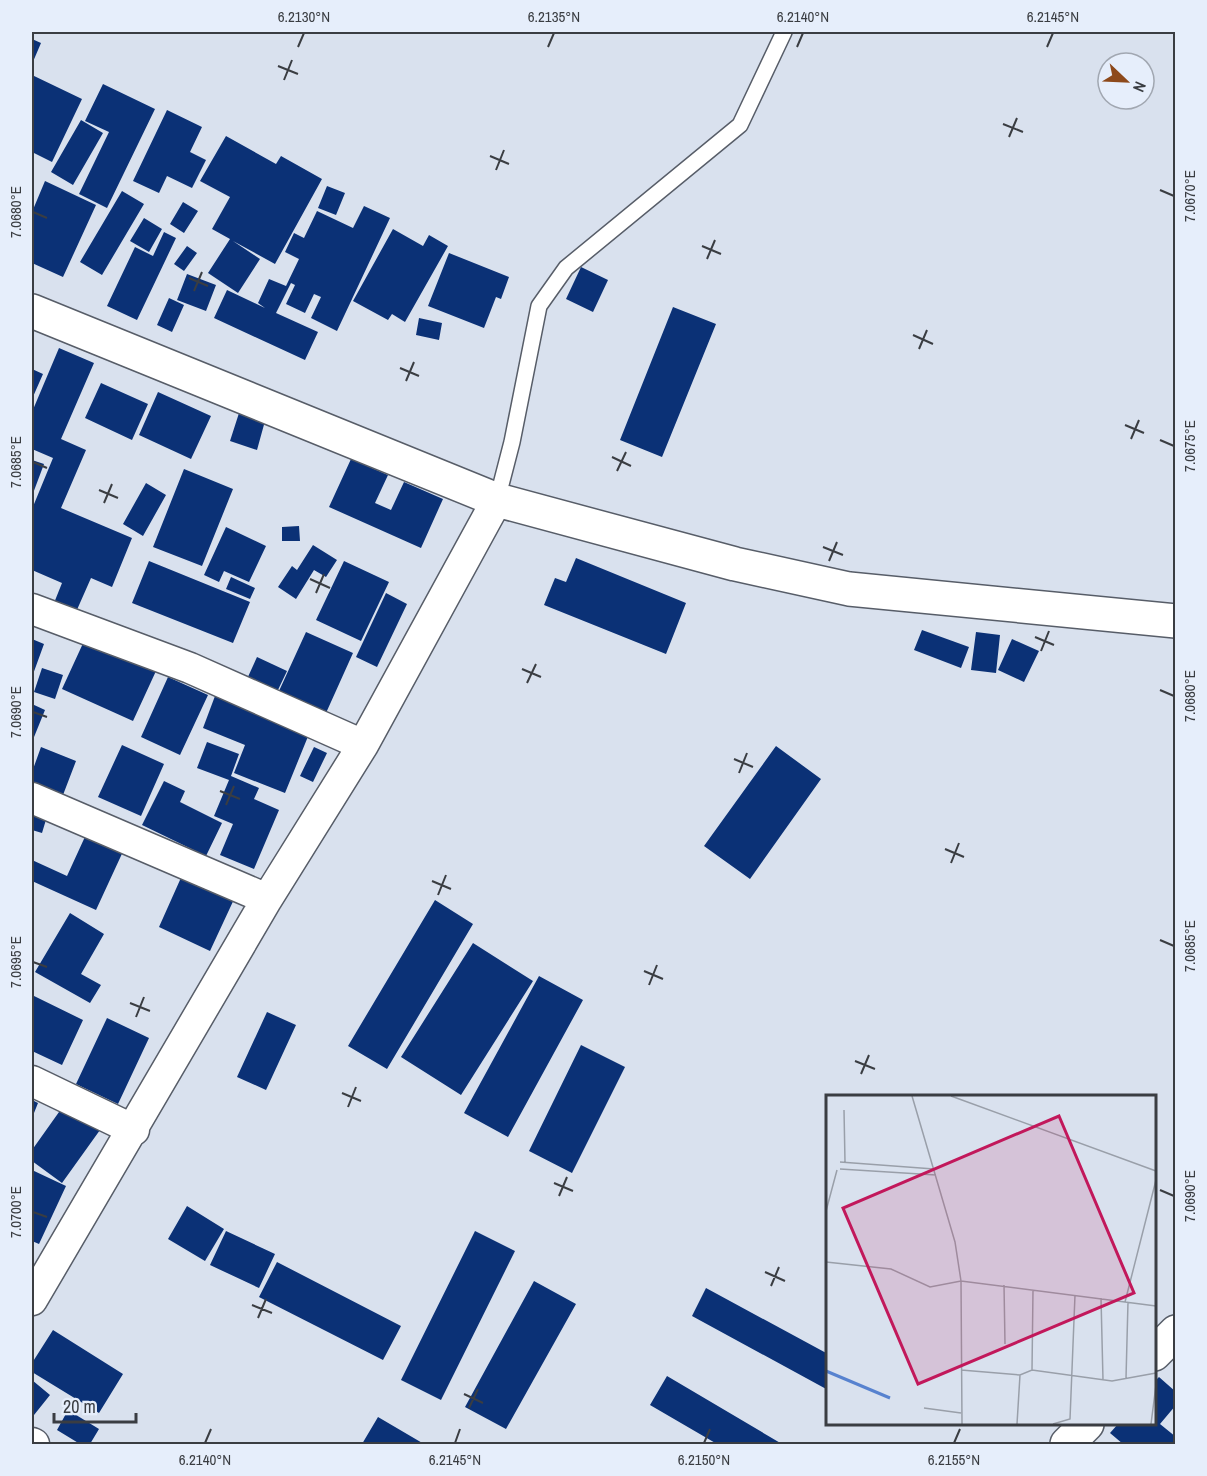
<svg xmlns="http://www.w3.org/2000/svg" width="1207" height="1476" font-family="'Archivo Narrow',sans-serif">
	<rect width="100%" height="100%" fill="#d9e1ee"/>
	<path fill="#0b3176" d="M32,39L41,43L32,64Z
		M32,75L82,99L52,162L32,152Z
		M103,84L155,109L107,208L79,194L109,132L85,121Z
		M167,110L202,127L190,152L206,160L192,188L167,176L159,193L133,181Z
		M81,120L103,133L73,185L51,172Z
		M226,136L276,164L281,156L322,179L275,264L233,241L260,259L238,293L208,273L230,239L212,229L230,197L200,181Z
		M45,181L96,205L63,277L32,263V212Z
		M327,186L345,193L336,215L318,208Z
		M122,191L144,204L102,275L80,262Z
		M183,202L198,211L184,233L170,224Z
		M364,206L390,218L337,331L311,318L321,297L314,294L305,313L286,304L295,285L291,283L276,313L318,332L305,360L214,318L227,290L265,308L258,303L269,279L286,286L299,259L285,252L294,233L304,238L317,211L353,228Z
		M144,218L162,229L149,252L130,241Z
		M393,229L423,246L429,235L448,246L405,322L392,314L388,320L353,301Z
		M164,232L176,238L137,320L107,306L135,247L153,256Z
		M187,246L197,253L184,271L174,264Z
		M449,253L509,277L501,299L496,297L484,328L428,306Z
		M581,267L608,280L593,312L566,299Z
		M187,274L216,285L206,311L177,300Z
		M169,298L184,305L172,332L157,325Z
		M673,307L716,324L662,457L620,440Z
		M419,318L442,323L439,340L416,335Z
		M59,348L94,363L61,439L86,450L61,508L132,538L112,587L91,578L76,612L54,603L62,583L32,570V509L53,458L32,449V412Z
		M32,369L43,374L32,399Z
		M101,383L148,404L132,440L85,418Z
		M158,392L211,416L191,459L139,435Z
		M239,413L265,421L257,450L230,441Z
		M351,459L388,475L375,503L391,510L404,482L443,499L421,548L329,507Z
		M32,460L44,464L32,496Z
		M184,469L233,489L202,566L153,547Z
		M146,483L166,495L143,536L123,524Z
		M299,526L300,541H282V527Z
		M226,527L266,546L249,582L224,571L219,582L204,575Z
		M313,545L337,560L326,577L314,570L296,599L278,587L292,566L297,570Z
		M576,558L686,603L666,654L544,605L555,578L566,582Z
		M149,561L250,602L233,643L132,603Z
		M344,561L389,582L361,641L316,620Z
		M231,577L255,588L250,599L226,589Z
		M386,593L407,604L377,667L356,657Z
		M922,630L969,647L961,668L914,650Z
		M306,632L353,653L326,713L279,691Z
		M976,632L1000,635L996,673L971,670Z
		M32,639L44,644L32,677Z
		M85,639L156,671L133,721L62,689Z
		M1012,639L1039,651L1024,682L998,670Z
		M257,657L287,671L277,692L247,679Z
		M42,668L63,675L55,699L34,692Z
		M168,677L208,695L180,755L141,737Z
		M215,696L309,734L285,793L234,773L245,745L203,728Z
		M32,704L45,710L32,742Z
		M207,742L239,754L231,776L259,788L254,799L279,810L254,869L220,855L233,824L214,816L229,780L197,768Z
		M122,745L164,764L141,816L98,797Z
		M776,746L821,779L750,879L704,846Z
		M41,747L76,761L63,795L32,782V772Z
		M314,747L327,753L313,782L300,776Z
		M164,781L185,791L180,802L222,823L206,856L142,825Z
		M32,807L48,813L42,833L32,830Z
		M89,828L126,845L96,910L32,881V860L67,876Z
		M184,871L236,895L210,951L159,927Z
		M435,900L473,924L387,1069L348,1046Z
		M70,913L104,934L81,974L101,985L90,1003L35,972Z
		M473,943L533,981L461,1095L401,1057Z
		M539,976L583,1000L508,1137L464,1113Z
		M32,995L83,1020L62,1065L32,1051Z
		M267,1012L296,1025L266,1090L237,1077Z
		M107,1018L149,1038L118,1104L76,1084Z
		M581,1045L625,1067L572,1173L529,1151Z
		M32,1100L38,1103L32,1118Z
		M64,1105L100,1130L62,1183L32,1161V1150Z
		M32,1170L66,1186L39,1244L32,1241Z
		M187,1206L224,1229L205,1261L168,1239Z
		M226,1231L275,1254L259,1288L210,1265Z
		M475,1231L515,1251L441,1400L401,1380Z
		M277,1262L401,1326L383,1360L259,1297Z
		M534,1281L576,1304L506,1429L465,1407Z
		M706,1288L828,1354V1390L692,1316Z
		M53,1330L123,1374L99,1413L32,1372V1363Z
		M667,1376L782,1444H717L650,1405Z
		M1159,1377L1176,1392V1405L1160,1424L1176,1437V1441L1173,1444H1123L1110,1433L1118,1424H1154V1382Z
		M32,1380L50,1395L34,1415L32,1413Z
		M68,1410L99,1429L90,1444H80L57,1430Z
		M378,1417L424,1444H362Z"/>
	<g fill="none" stroke-linecap="round" stroke-linejoin="round">
		<g stroke="#575d68" stroke-width="18">
			<path id="lane" d="M497,500L512,442L539,306L566,268L740,125L784,32"/>
		</g>
		<g stroke="#575d68" stroke-width="33">
			<path id="street" d="M32,609L190,668L363,745
				M32,798L267,899
				M32,1081L134,1130
				M32,1300L267,899L363,745L497,500
				M32,1443L34,1444"/>
		</g>
		<g stroke="#575d68" stroke-width="36">
			<path id="secondary" d="M32,311L497,500L735,564L849,589L1176,621
				M1154,1354L1176,1332
				M1067,1444L1087,1424"/>
		</g>
		<use href="#lane" stroke="#fff" stroke-width="15"/>
		<use href="#street" stroke="#fff" stroke-width="30"/>
		<use href="#secondary" stroke="#fff" stroke-width="33"/>
	</g>
	<path fill="none" stroke="#3a3d42" stroke-width="2" d="M298,47L304,33M548,47L554,33M797,47L803,33M1047,47L1053,33M278,66L298,74M284,80L292,60M1003,124L1023,132M1009,137L1017,118M490,156L509,164M496,170L504,150M1160,190L1174,196M33,212L47,218M702,246L721,254M707,259L715,240M189,278L208,286M194,291L202,272M913,335L933,344M919,349L927,330M400,368L419,376M406,381L414,362M1125,425L1144,433M1131,439L1139,420M1160,440L1174,446M612,457L631,466M33,462L47,468M617,471L626,452M99,490L118,498M104,503L112,484M823,547L843,555M829,561L837,542M310,579L330,588M316,593L324,574M1035,637L1054,645M1041,651L1049,631M522,669L541,677M527,683L536,664M1160,690L1174,696M33,712L47,717M734,759L753,767M739,773L747,753M220,791L240,799M226,805L234,786M945,849L964,857M951,863L959,843M432,881L451,889M438,895L446,875M1160,940L1174,946M33,962L47,967M644,971L663,979M649,985L657,965M130,1003L150,1011M136,1017L144,997M855,1061L875,1069M861,1074L869,1055M342,1093L361,1101M348,1107L356,1087M554,1183L573,1191M1160,1190L1174,1196M559,1196L567,1177M33,1212L47,1217M765,1272L785,1281M771,1286L779,1267M252,1305L272,1313M258,1318L266,1299M464,1394L483,1403M469,1408L478,1389M205,1443L211,1429M455,1443L460,1429M704,1443L710,1429M954,1443L960,1429"/>
	<g transform="translate(826 1095)">
		<rect width="330" height="330" fill="#d9e1ee"/>
		<path fill="none" stroke="#5782cf" stroke-width="3" d="M0,276L64,303"/>
		<path fill="none" stroke="#999fa9" stroke-width="1.5" d="M86,1L129,147L135,186L136,329M125,1L330,76M18,15L19,67M14,67L108,74M14,74L110,80M0,116L11,75M0,167L65,174L104,192L135,186L330,211M178,190L179,249M275,203L277,285M299,207L330,85M135,275L194,280L206,275L286,286L330,278M206,275L207,195M300,283L302,207M98,313L135,318M191,329L194,280M227,329L244,324L249,200M325,329L330,290"/>
		<path fill="#c2185b" fill-opacity="0.15" stroke="#c2185b" stroke-width="3" d="M233,21L308,198L92,289L17,113Z"/>
		<rect width="330" height="330" fill="none" stroke="#3a3d42" stroke-width="3"/>
	</g>
	<rect width="1207" height="1476" fill="none" stroke="#e6eefb" stroke-width="66"/>
	<g transform="translate(1126 81) rotate(113)"><circle r="28" fill="#e6eefb" stroke="#a1a7b1" stroke-width="1.5"/>
	<path d="M0-4.5L10 22L0 15L-10 22Z" fill="#8d491b"/>
	<text y="-9" font-size="16" font-weight="bold" text-anchor="middle" fill="#3a3d42">N</text>
	</g>
	<path d="M54 1413v9h82v-9" fill="none" stroke="#3a3d42" stroke-width="3"/>
	<text x="63" y="1413" font-size="18" fill="#3a3d42" stroke="#e6eefb" stroke-width="4.5" paint-order="stroke">20 m</text>
	<rect x="33" y="33" width="1141" height="1410" fill="none" stroke="#3a3d42" stroke-width="2"/>
	<g font-size="15" text-anchor="middle" fill="#3a3d42">
		<text x="304" y="22">6.2130°N</text>
		<text x="554" y="22">6.2135°N</text>
		<text x="803" y="22">6.2140°N</text>
		<text x="1053" y="22">6.2145°N</text>
		<text transform="translate(1190 196) rotate(-90)" y="5">7.0670°E</text>
		<text transform="translate(16 212) rotate(-90)" y="5">7.0680°E</text>
		<text transform="translate(1190 446) rotate(-90)" y="5">7.0675°E</text>
		<text transform="translate(16 462) rotate(-90)" y="5">7.0685°E</text>
		<text transform="translate(1190 696) rotate(-90)" y="5">7.0680°E</text>
		<text transform="translate(16 712) rotate(-90)" y="5">7.0690°E</text>
		<text transform="translate(1190 946) rotate(-90)" y="5">7.0685°E</text>
		<text transform="translate(16 962) rotate(-90)" y="5">7.0695°E</text>
		<text transform="translate(1190 1196) rotate(-90)" y="5">7.0690°E</text>
		<text transform="translate(16 1212) rotate(-90)" y="5">7.0700°E</text>
		<text x="205" y="1465">6.2140°N</text>
		<text x="455" y="1465">6.2145°N</text>
		<text x="704" y="1465">6.2150°N</text>
		<text x="954" y="1465">6.2155°N</text>
	</g>
</svg>
